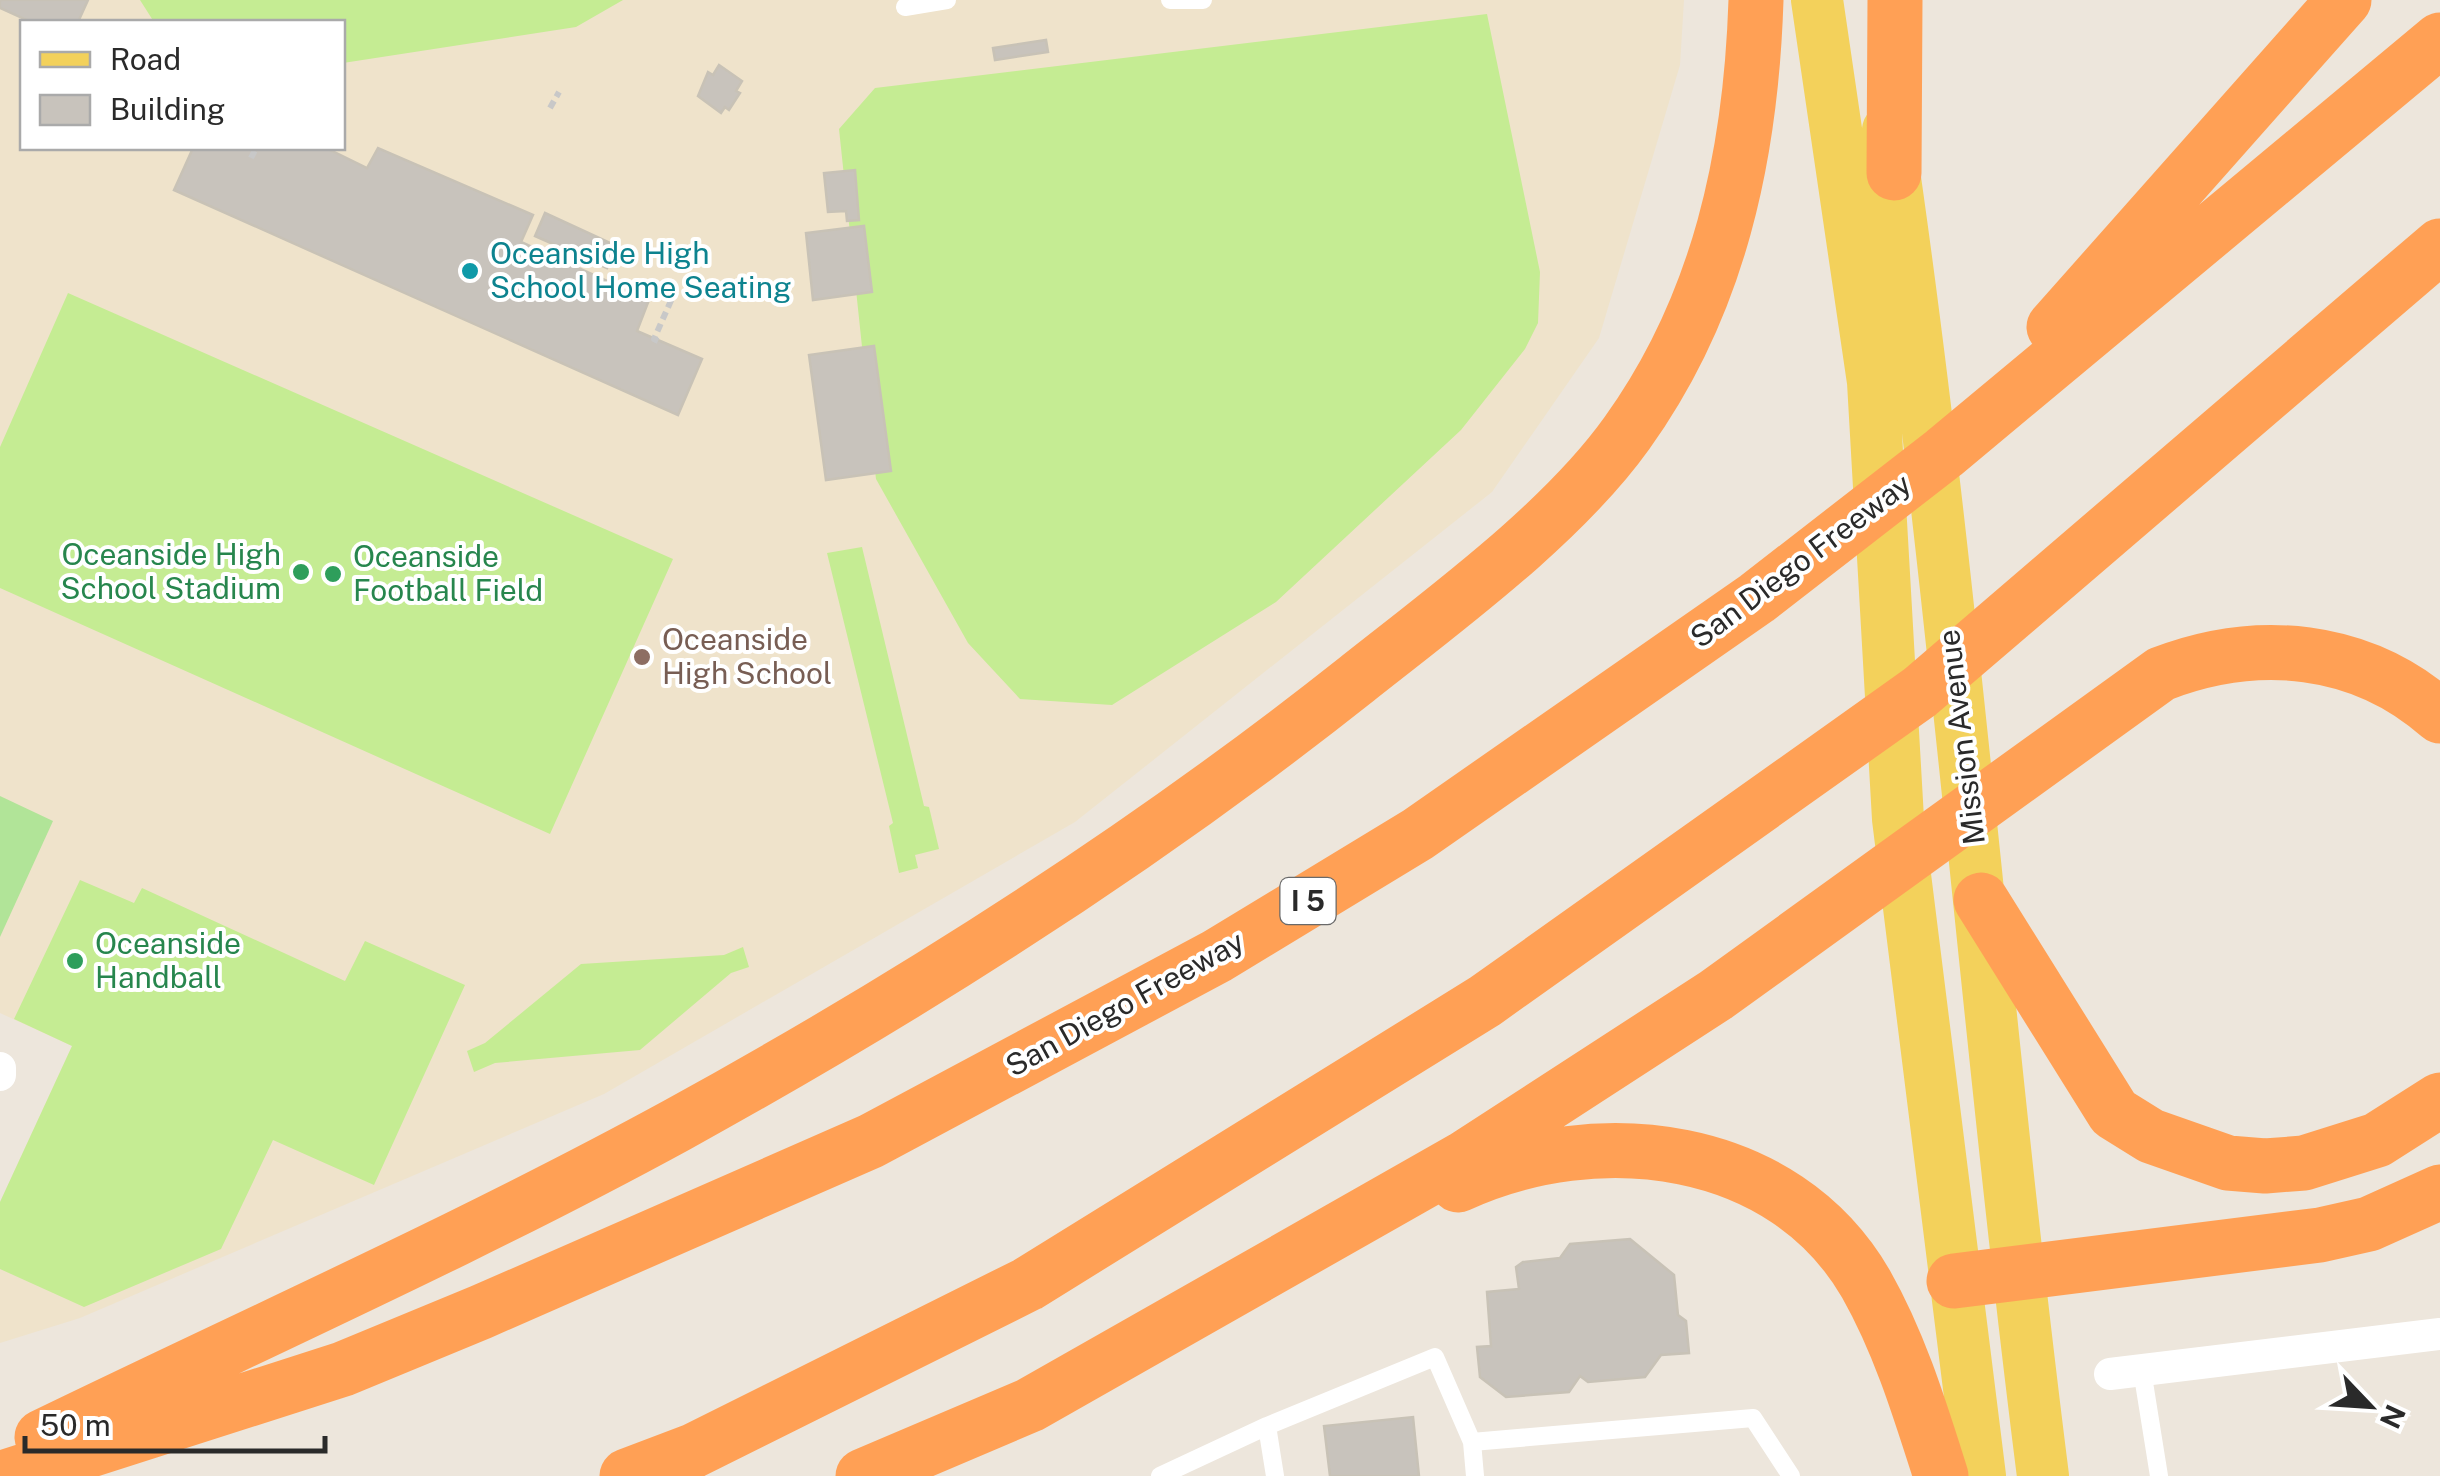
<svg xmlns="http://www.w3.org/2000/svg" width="2440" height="1476" font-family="'Public Sans',sans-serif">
	<rect width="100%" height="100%" fill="#ede6dc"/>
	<path fill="#efe3cb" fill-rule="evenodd" d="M0,0H1684L1680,65L1599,338L1492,492L1075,822L604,1094L80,1318L0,1343V1202L72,1046L0,1013ZM22,22H342V148H22Z"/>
	<path fill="#b1e498" d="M0,796L53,821L0,937Z"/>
	<path fill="#c5ec93" d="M140,0H623L576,27L343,63L342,22H154Z
		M1487,14L1540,272L1538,323L1525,349L1461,430L1276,602L1112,705L1020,699L968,643L876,479L839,129L875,88Z
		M68,293L673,559L550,834L0,588V447Z
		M862,547L924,806L929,807L939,849L915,855L918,868L899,873L889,826L893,823L827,553Z
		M80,880L134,903L142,888L345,981L365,941L465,985L374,1185L273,1140L221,1249L84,1307L0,1269V1202L72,1046L14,1019Z
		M743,947L749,967L731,973L640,1050L495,1063L474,1072L467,1051L485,1043L581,964L724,955Z"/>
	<path fill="#c8c3bc" stroke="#c8c2b6" stroke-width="2.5" d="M0,0H88L78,22H31L0,8Z
		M1046,40L1048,52L995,60L993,48Z
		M719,65L742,81L736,91L740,93L729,110L725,107L721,113L698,96L708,72L713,75Z
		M193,148H326L367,168L378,148L533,215L521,242L649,300L637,331L702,359L678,415L174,190Z
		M855,170L859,220L847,221L846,211L828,212L824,173Z
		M545,213L617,246L607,268L535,236Z
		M864,226L872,292L813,300L806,233Z
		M874,346L891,471L826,480L809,355Z
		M1630,1239L1674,1275L1678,1315L1686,1321L1689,1353L1661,1355L1645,1377L1588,1382L1580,1376L1569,1392L1506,1397L1480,1377L1477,1347L1491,1346L1487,1292L1519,1289L1516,1267L1523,1262L1560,1258L1570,1244Z
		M1413,1417L1419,1476H1330L1324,1426Z"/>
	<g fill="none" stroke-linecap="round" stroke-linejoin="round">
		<path stroke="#c8c8c8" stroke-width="6" stroke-dasharray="8 5" stroke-linecap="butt" d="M550,108L559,92
			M251,158L256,148
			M658,341L654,339L673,296"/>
		<path stroke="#fff" stroke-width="18" d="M1170,0H1203
			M905,7L947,0
			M2142,1370L2159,1476
			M1267,1426L1435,1357L1472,1442
			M1160,1476L1267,1426L1275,1476
			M1475,1476L1472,1442L1753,1418L1791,1476"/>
		<path stroke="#fff" stroke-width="32" d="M0,1068V1075
			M2110,1374L2440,1334"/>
		<path stroke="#f3d15b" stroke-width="52" d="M1817,0L1873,382L1898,819L1980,1476
			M1888,130C1954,577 1986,1028 2043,1476"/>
		<path stroke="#ffa055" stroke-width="55" d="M1894,173L1895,0
			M2054,327L2344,0
			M1981,900L2114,1113L2151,1136L2228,1163L2265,1166L2304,1163L2377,1140L2440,1100
			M1458,1185C1597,1121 1784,1142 1866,1284C1900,1344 1920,1410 1941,1476
			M1954,1281L2320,1235L2369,1224L2440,1192
			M42,1437C254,1334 470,1238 677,1125C915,994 1144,848 1357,679C1444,610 1562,524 1627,433C1719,305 1751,156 1756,0
			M9,1476L343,1369L481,1312L871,1141L1217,956L1418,834L1757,598L1944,453L2440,40
			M627,1476L693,1451L1028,1284L1485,1001L1920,692L2440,246
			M863,1476L1030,1405L1463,1159L1716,995L2161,674C2257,637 2361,646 2440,716"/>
	</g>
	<circle fill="#0f9aa8" stroke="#fff" stroke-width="4" cx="470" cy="271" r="10"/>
	<g fill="#2e9e5b" stroke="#fff" stroke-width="4">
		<circle cx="301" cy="572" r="10"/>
		<circle cx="333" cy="574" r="10"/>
		<circle cx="75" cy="961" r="10"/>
	</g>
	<circle fill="#8d6e63" stroke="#fff" stroke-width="4" cx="642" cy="657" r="10"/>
	<g text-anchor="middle" stroke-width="8" stroke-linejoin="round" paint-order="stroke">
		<rect fill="#fff" stroke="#6a6a6a" stroke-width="2.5" x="1280.5" y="878" width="55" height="46" rx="8"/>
		<g font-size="28" font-weight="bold" fill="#2a2a2a">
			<text x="1308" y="911">I 5</text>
		</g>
		<g font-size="30" fill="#0d838f" stroke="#fff" text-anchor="start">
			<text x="490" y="264">Oceanside High<tspan x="490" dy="34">School Home Seating</tspan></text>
		</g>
		<g font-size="30" fill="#27864d" stroke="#fff" text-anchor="start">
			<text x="281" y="565" text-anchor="end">Oceanside High<tspan x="281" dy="34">School Stadium</tspan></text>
			<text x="353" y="567">Oceanside<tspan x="353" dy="34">Football Field</tspan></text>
			<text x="95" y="954">Oceanside<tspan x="95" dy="34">Handball</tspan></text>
		</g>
		<g font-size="30" fill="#2a2a2a" stroke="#fff">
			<text transform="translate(1801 561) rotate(-37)" y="10">San Diego Freeway</text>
			<text transform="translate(1962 737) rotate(-97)" y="10">Mission Avenue</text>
			<text transform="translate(1125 1004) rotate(-29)" y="10">San Diego Freeway</text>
		</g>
		<g font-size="30" fill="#785e54" stroke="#fff" text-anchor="start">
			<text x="662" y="650">Oceanside<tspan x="662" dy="34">High School</tspan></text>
		</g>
	</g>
	<rect x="20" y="20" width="325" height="130" fill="#ffffff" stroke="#aaaaaa" stroke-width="2.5"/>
	<rect x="40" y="52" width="50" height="15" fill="#f3d15b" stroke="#aaaaaa" stroke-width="2.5"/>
	<text x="110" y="70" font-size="30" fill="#2a2a2a">Road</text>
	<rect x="40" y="95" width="50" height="30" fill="#c8c3bc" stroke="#aaaaaa" stroke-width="2.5"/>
	<text x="110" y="120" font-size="30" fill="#2a2a2a">Building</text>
	<g transform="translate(2370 1406) rotate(115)" stroke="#ffffff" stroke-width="8" paint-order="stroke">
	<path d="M0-8L18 38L0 25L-18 38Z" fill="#2a2a2a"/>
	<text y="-15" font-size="28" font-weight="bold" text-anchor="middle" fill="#2a2a2a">N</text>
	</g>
	<path d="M25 1436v15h300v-15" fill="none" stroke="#2a2a2a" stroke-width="5"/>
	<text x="40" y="1436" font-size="30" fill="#2a2a2a" stroke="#ffffff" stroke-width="8" paint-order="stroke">50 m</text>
</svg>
